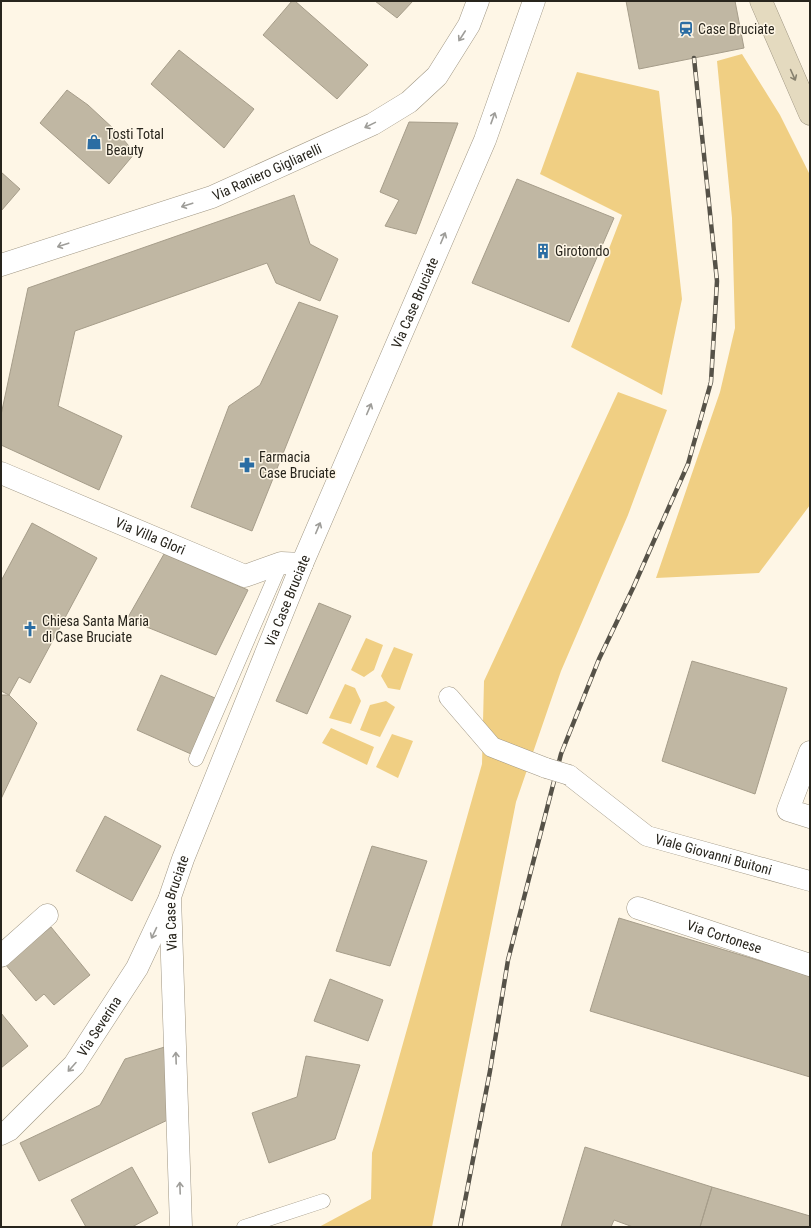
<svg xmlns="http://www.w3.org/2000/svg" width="811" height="1228" font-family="'Roboto Condensed',sans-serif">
	<rect width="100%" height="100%" fill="#fef6e6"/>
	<path fill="#f0cf83" d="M742,54L780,115L810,175V505L759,573L656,578L720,392L735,328L732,218L717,61Z
		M577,72L659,91L682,299L662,395L571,347L622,215L540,174Z
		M618,392L667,410L628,515L561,671L516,802L432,1227H319L371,1199L372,1153L482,764L484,681Z
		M366,638L383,645L374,670L364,677L351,670Z
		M394,647L413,654L400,690L388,688L381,676Z
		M345,684L355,688L361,701L351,724L329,718Z
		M386,701L395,707L380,737L360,730L370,705Z
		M331,728L374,747L367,765L322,743Z
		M392,734L413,741L398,778L376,767Z"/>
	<path fill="#c0b7a3" stroke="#a69d8a" d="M292,1H295L368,65L337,99L263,35Z
		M375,1H413L397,18Z
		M626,1H735L744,48L639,69Z
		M179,50L254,109L224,148L151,84Z
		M67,90L88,105L116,131L135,153L109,184L40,123Z
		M409,122L458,123L416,234L385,226L399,200L380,192Z
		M1,172L20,189L1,211Z
		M517,179L614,218L569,322L472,283Z
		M294,195L310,244L338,259L320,301L276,283L267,263L75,331L58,406L122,436L99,490L1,445V415L28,288Z
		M299,302L338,316L252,531L191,507L229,406L260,385Z
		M32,523L97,558L30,683L19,677L9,695L1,691V581Z
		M164,554L248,590L216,655L127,619Z
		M319,603L351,616L307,714L276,701Z
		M692,661L787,688L755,794L662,761Z
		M161,675L215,698L191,754L137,730Z
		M1,695H9L37,723L1,799Z
		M105,816L161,846L132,901L76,871Z
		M372,846L427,861L390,966L336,951Z
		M619,918L810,976V1077L590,1011Z
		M51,927L90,975L54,1005L44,994L36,1001L5,964Z
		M330,979L383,1000L368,1041L314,1021Z
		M1,1013L28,1046L1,1068Z
		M168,1046L174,1117L39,1181L20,1143L100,1105L125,1059Z
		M306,1056L360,1065L335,1139L269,1163L252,1113L297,1097Z
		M585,1147L712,1187L700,1227H633L614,1220L611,1227H561Z
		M132,1167L158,1213L132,1227H86L71,1200Z
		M712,1187L810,1216V1227H700Z"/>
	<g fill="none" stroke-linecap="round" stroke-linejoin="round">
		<g stroke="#a09784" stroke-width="15">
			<path id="service" d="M196,759L281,563
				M244,1227L323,1201"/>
		</g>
		<g stroke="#a09784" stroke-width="21">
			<g id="pedestrian">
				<path d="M449,697L492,747L546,768"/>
				<path id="s1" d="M569,775L647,836L810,881"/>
			</g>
		</g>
		<g stroke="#a09784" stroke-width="23">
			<g id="minor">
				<path id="s2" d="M1,265L212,197L373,124L409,102L437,76L469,25L478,1"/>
				<path id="s3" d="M1,473L245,576L281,563L302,564"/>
				<path d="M810,752L788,810L810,817"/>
				<path id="s4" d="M638,908L810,965"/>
				<path d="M1,956L47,915"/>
				<path id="s5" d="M1,1134L9,1130L74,1065L137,968L169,900"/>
				<path id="s6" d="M181,1227L170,897L183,859L302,564L485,140L534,1"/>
			</g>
		</g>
		<g stroke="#a09784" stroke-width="23">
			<path id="secondary" d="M761,1L810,114"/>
		</g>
		<use href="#service" stroke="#fff" stroke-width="14"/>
		<use href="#pedestrian" stroke="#fff" stroke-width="20"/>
		<use href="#minor" stroke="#fff" stroke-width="22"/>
		<use href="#secondary" stroke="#e4dabf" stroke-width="22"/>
		<g stroke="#565248" stroke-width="4.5">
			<path id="rail" d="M460,1227L490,1071L508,960L561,754L599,659L633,588L688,464L711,382L717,281L694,58"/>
		</g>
		<use href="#rail" stroke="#fef6e6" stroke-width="3" stroke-dasharray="9" stroke-linecap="butt"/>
		<g stroke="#a09784" stroke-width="21" stroke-linecap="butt">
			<path id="pedestrian-bridge" d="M546,768L569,775"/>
		</g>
		<use href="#pedestrian-bridge" stroke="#fff" stroke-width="20"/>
	</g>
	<defs><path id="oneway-shaft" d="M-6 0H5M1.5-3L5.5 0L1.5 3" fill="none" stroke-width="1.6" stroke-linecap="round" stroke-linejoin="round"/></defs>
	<g stroke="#9e9d99">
		<use href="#oneway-shaft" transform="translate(462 36) rotate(123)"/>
		<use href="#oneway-shaft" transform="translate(493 118) rotate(-70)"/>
		<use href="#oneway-shaft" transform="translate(370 125) rotate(154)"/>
		<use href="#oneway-shaft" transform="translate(187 205) rotate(162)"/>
		<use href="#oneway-shaft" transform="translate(443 238) rotate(-67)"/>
		<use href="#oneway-shaft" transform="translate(63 245) rotate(162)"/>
		<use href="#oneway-shaft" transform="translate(369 409) rotate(-67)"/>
		<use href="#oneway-shaft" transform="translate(318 528) rotate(-67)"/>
		<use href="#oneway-shaft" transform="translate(154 933) rotate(115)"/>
		<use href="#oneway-shaft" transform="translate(176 1058) rotate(-92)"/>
		<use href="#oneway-shaft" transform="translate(72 1067) rotate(132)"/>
		<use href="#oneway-shaft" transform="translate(180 1188) rotate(-92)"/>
	</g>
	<use stroke="#86806e" href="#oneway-shaft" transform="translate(793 75) rotate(66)"/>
	<defs>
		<g id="station-bare" transform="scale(1.2)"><path d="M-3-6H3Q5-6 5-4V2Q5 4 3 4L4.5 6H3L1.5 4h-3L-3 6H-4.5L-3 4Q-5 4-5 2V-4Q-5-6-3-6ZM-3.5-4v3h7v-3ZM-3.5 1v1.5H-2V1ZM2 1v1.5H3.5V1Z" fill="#2b6da3" stroke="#fef6e6" stroke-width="2.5" paint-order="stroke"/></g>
		<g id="shop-bare" transform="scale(1.2)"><path d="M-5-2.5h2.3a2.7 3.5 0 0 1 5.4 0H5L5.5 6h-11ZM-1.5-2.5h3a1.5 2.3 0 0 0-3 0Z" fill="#2b6da3" stroke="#fef6e6" stroke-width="2.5" paint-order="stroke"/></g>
		<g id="building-bare" transform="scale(1.2)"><path d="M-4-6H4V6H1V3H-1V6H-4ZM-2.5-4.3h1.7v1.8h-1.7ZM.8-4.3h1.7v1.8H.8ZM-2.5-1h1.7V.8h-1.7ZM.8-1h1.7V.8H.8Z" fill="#2b6da3" stroke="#fef6e6" stroke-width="2.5" paint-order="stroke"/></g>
		<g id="pharmacy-bare" transform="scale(1.2)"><path d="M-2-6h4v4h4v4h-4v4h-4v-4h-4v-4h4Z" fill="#2b6da3" stroke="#fef6e6" stroke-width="2.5" paint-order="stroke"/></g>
		<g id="church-bare" transform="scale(1.2)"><path d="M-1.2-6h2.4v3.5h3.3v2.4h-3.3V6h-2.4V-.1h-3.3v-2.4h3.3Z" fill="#2b6da3" stroke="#fef6e6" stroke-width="2.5" paint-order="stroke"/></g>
	</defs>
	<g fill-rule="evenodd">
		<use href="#station-bare" x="686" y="29"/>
		<use href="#shop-bare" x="94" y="142"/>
		<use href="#building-bare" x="543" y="251"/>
		<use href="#pharmacy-bare" x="247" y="465"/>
		<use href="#church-bare" x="30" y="629"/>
	</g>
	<g text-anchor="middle" stroke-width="3" stroke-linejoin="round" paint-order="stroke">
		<g font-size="14" fill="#28251d" stroke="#fef6e6" text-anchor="start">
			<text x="698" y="34">Case Bruciate</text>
			<text x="106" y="139">Tosti Total<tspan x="106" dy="16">Beauty</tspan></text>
			<text x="555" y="256">Girotondo</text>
			<text x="259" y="462">Farmacia<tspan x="259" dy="16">Case Bruciate</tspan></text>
			<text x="42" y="626">Chiesa Santa Maria<tspan x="42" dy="16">di Case Bruciate</tspan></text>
		</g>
		<g font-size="14" fill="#28251d" stroke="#fef6e6">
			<text dy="5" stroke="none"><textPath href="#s2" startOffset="282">Via Raniero Gigliarelli</textPath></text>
			<text dy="5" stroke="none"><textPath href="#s6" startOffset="973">Via Case Bruciate</textPath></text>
			<text dy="5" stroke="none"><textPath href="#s3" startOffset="162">Via Villa Glori</textPath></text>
			<text dy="5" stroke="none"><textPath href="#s6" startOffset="649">Via Case Bruciate</textPath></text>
			<text dy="5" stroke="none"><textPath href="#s1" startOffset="168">Viale Giovanni Buitoni</textPath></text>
			<text dy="5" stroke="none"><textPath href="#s6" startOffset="325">Via Case Bruciate</textPath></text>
			<text dy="5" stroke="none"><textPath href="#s4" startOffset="91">Via Cortonese</textPath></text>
			<text dy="5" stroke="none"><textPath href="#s5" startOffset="147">Via Severina</textPath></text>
		</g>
	</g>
	<rect width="811" height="1228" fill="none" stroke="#28251d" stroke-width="4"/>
</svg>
